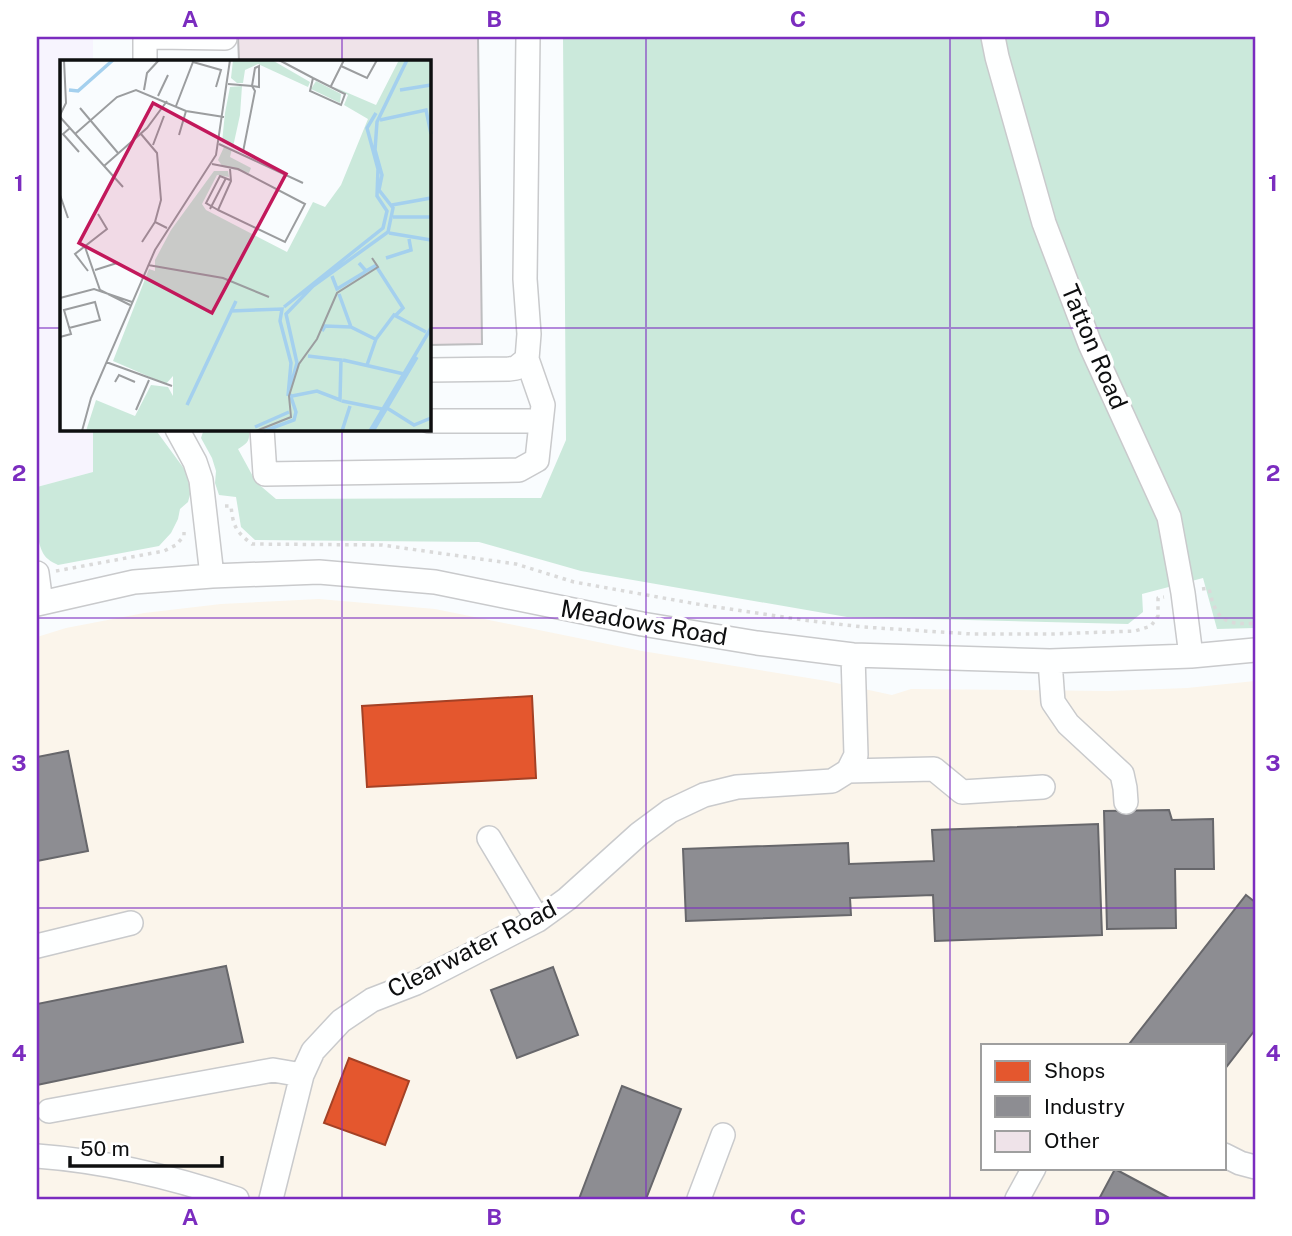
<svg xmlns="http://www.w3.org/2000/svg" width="1292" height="1236" font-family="'Public Sans',sans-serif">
	<rect width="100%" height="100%" fill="#f9fcfe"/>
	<path fill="#f7f4fe" d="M37,37H93V61H61V429H93V472L37,487Z"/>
	<path fill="#fbf5eb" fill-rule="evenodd" d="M319,599L435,609L642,651L827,681L892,695L911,689L1109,691L1187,688L1255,681V1199H37V637L66,628L144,613L221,604ZM982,1045H1224V1168H982Z"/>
	<path fill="#cbe9db" d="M563,37H1255V628L1217,629L1203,578L1142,594L1143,612L1128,624L847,617L581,571L479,542L255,540L241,527L236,497L219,495L215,483L216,471L212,458L201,438L204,429H249C250,441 248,443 238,449L256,482L276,499L541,498L566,440Z
		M93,429H155L185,470L191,491L188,502L180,509L178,519L171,533L159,546L58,565C55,563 51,562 48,559C33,547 37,505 37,487L93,472Z"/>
	<path fill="#e4572e" stroke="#a44125" stroke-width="2" d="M532,696L536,778L367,787L362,706Z
		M349,1058L409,1081L385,1145L324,1123Z"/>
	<path fill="#8d8d92" stroke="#67676b" stroke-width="2" d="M68,751L88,851L37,861V757Z
		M1169,810L1172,820L1213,819L1214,869H1175L1176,928L1107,929L1104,811Z
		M1098,824L1102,935L935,941L933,895L850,898L851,915L686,921L683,849L848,843L849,864L934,861L932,830Z
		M1246,895L1255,902V1030L1224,1070V1045H1132L1130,1043Z
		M226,966L243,1042L37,1085V1004Z
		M553,967L578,1035L517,1058L491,990Z
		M622,1086L681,1109L646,1199H579Z
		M1115,1169L1171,1199H1099Z"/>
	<path fill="#efe3e9" stroke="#bdbdbf" stroke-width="2" d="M238,37H478L482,344L429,345V61H239Z"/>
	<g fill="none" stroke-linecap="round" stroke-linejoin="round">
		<g stroke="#c9cacc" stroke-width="26">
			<path id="minor" d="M145,37V61
				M155,37L225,38
				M993,37L997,57L1044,223L1090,344L1169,517L1183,593L1191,656
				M429,370L509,369L516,368L527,359L529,334L525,279L528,37
				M429,421H541
				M177,429L195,462L201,480L212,576
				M262,429L265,474L519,470L537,460L543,405L527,359
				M37,573L41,603
				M37,604L134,582L212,576L319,572L435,582L642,624L757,643L853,655L1050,661L1191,656L1255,650
				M1050,661L1053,702L1068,724L1122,774L1125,788L1126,802
				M848,771L934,769L962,792L1043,787
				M489,838L538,920
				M37,946L131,923
				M49,1111L273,1070L302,1075
				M1224,1155L1240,1163L1255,1167
				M37,1156C105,1161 172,1177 237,1199
				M271,1199L302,1075L313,1051L341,1021L372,1000L416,983L538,920L567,899L639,834L670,811L704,795L737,787L832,781L848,771L856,755L853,655
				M699,1199L723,1135
				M1017,1199L1034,1168"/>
		</g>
		<path stroke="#dadada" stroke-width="3.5" stroke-dasharray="3.5 5" stroke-linecap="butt" d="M225,506H231C233,526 236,532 252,544L382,545L516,564L574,582L697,604L803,620L863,627L972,634H1052L1135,631L1151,626L1158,616V598L1164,597
			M56,571L164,551L176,545L184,536V532
			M1202,589L1209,588C1215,618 1224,626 1255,623"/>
		<use href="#minor" stroke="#feffff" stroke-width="23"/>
	</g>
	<path fill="none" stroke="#7b2cbf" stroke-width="2" stroke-opacity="0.55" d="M342,37V61M646,37V1199M950,37V1199M37,328H61M429,328H1255M342,429V1199M37,618H1255M37,908H1255"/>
	<g text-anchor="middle" stroke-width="7" stroke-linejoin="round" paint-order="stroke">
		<g font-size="24" fill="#0e0f10" stroke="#fff">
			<text transform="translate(1094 347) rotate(67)" y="8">Tatton Road</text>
			<text transform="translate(644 623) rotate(10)" y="8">Meadows Road</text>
			<text transform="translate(472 949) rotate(-27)" y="8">Clearwater Road</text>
		</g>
	</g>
	<g transform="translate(60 60)">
		<rect width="371" height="371" fill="#f9fcfe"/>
		<path d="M173,0H212L250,22L248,27L198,4L185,10L183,23H177L171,18ZM339,0H371V371H26L36,340L75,356L91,325L108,327L113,336V316L106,324L53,301L89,209L95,211V200L111,170L154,111H168L169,117L157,115L142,144L146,150L227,192L253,142L265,147L281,125L308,59L284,45L288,35L274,27L316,45ZM256,21L281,34L280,43L251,29ZM182,26L180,55L173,87L162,82L165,53L170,27ZM164,87L172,89L170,97L191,108L189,113L163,107L158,100Z" fill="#cbe9db"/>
		<path fill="none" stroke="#a4d0ee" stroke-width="3.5" d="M9,30L18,31L53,0M340,30L371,25M320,60L366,50L371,74M332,145L371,138M333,157H371M329,173L371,180M326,198L351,190L349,179M299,203L306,211L315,206L318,209L343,248L336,255M272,216L277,229L305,212M279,234L291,267L315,279M224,247L323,168L327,151L317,136L318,109L307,68L316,53M170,251L222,249L220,261L231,303L228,336M262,271L265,266L291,267M283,300L344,314M307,305L316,279L334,255L366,272M230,328L237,303L226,254L253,226L328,172L333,148L319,130L322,115L315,90L317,62L347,0M232,336L257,331L280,340L281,300L248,296M282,341L322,349M127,345L176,241M327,348L354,365L371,358M195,367L229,352M204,371L234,360L236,352L230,334M282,371L290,346M310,371L371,268M313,371L357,297"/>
		<path fill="none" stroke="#9b9d9f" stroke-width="2" d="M219,0L253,18L285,34L281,45L250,31L253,18M199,6V27L192,26L195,8ZM281,6L307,18L317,0M168,24L192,26L195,31L183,92M271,26L284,0M84,30L87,13L99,0M98,36L108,15M116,46L133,2L161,10L156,27M20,48L58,93M0,55L6,43L4,0M0,57L63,127M10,68L3,74L19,92M15,74L57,37L76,30L126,51L164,57M81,74L97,93L101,140L95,162L107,168M119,75L126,51M159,84L243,123M93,85L104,56M152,104L178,109L245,144L225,182L158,150L171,121L170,109M44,106L87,68L107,41M0,135L8,158M150,149L166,118M158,150L146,143L160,116L170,120M82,182L95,162M25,187L40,230L70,245M88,205L163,218L209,237M35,210L57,203M28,211L15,194L47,169L38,154M0,238L34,229L72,242M0,277L11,274L4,250L35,242L40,260L9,268M46,302L112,326M55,322L59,315L75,322M76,350L89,320M22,371L31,338L95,190L156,95L170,0M196,371L231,357L229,336L239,304L257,279L277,233L318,207L312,198"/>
		<path fill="#c2185b" fill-opacity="0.15" stroke="#c2185b" stroke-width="3.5" d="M93,43L226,114L152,253L19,183Z"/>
		<rect width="371" height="371" fill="none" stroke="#0e0f10" stroke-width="3.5"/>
	</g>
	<rect width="1292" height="1236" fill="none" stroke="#ffffff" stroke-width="77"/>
	<rect x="981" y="1044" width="245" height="126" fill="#ffffff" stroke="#9f9f9f" stroke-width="2"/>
	<rect x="995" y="1061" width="35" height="21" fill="#e4572e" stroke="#9f9f9f" stroke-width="2"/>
	<text x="1044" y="1078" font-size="21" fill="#0e0f10">Shops</text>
	<rect x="995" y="1096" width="35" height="21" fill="#8d8d92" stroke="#9f9f9f" stroke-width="2"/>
	<text x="1044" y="1114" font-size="21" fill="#0e0f10">Industry</text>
	<rect x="995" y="1131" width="35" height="21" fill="#efe3e9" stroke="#9f9f9f" stroke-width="2"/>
	<text x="1044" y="1148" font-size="21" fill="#0e0f10">Other</text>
	<path d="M70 1156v10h152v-10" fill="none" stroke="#0e0f10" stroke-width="3.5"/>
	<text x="80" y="1156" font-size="21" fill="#0e0f10" stroke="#ffffff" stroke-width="5" paint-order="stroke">50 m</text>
	<rect x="38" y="38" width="1216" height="1160" fill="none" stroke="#7b2cbf" stroke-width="2.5"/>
	<g font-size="23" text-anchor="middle" font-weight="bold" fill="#7b2cbf">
		<text x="190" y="27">A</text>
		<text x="494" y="27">B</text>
		<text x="798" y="27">C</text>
		<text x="1102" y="27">D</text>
		<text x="19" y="191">1</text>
		<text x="1273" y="191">1</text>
		<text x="19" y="481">2</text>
		<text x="1273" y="481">2</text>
		<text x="19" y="771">3</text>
		<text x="1273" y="771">3</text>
		<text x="19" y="1061">4</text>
		<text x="1273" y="1061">4</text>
		<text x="190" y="1225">A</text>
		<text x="494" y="1225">B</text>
		<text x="798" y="1225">C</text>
		<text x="1102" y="1225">D</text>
	</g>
</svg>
